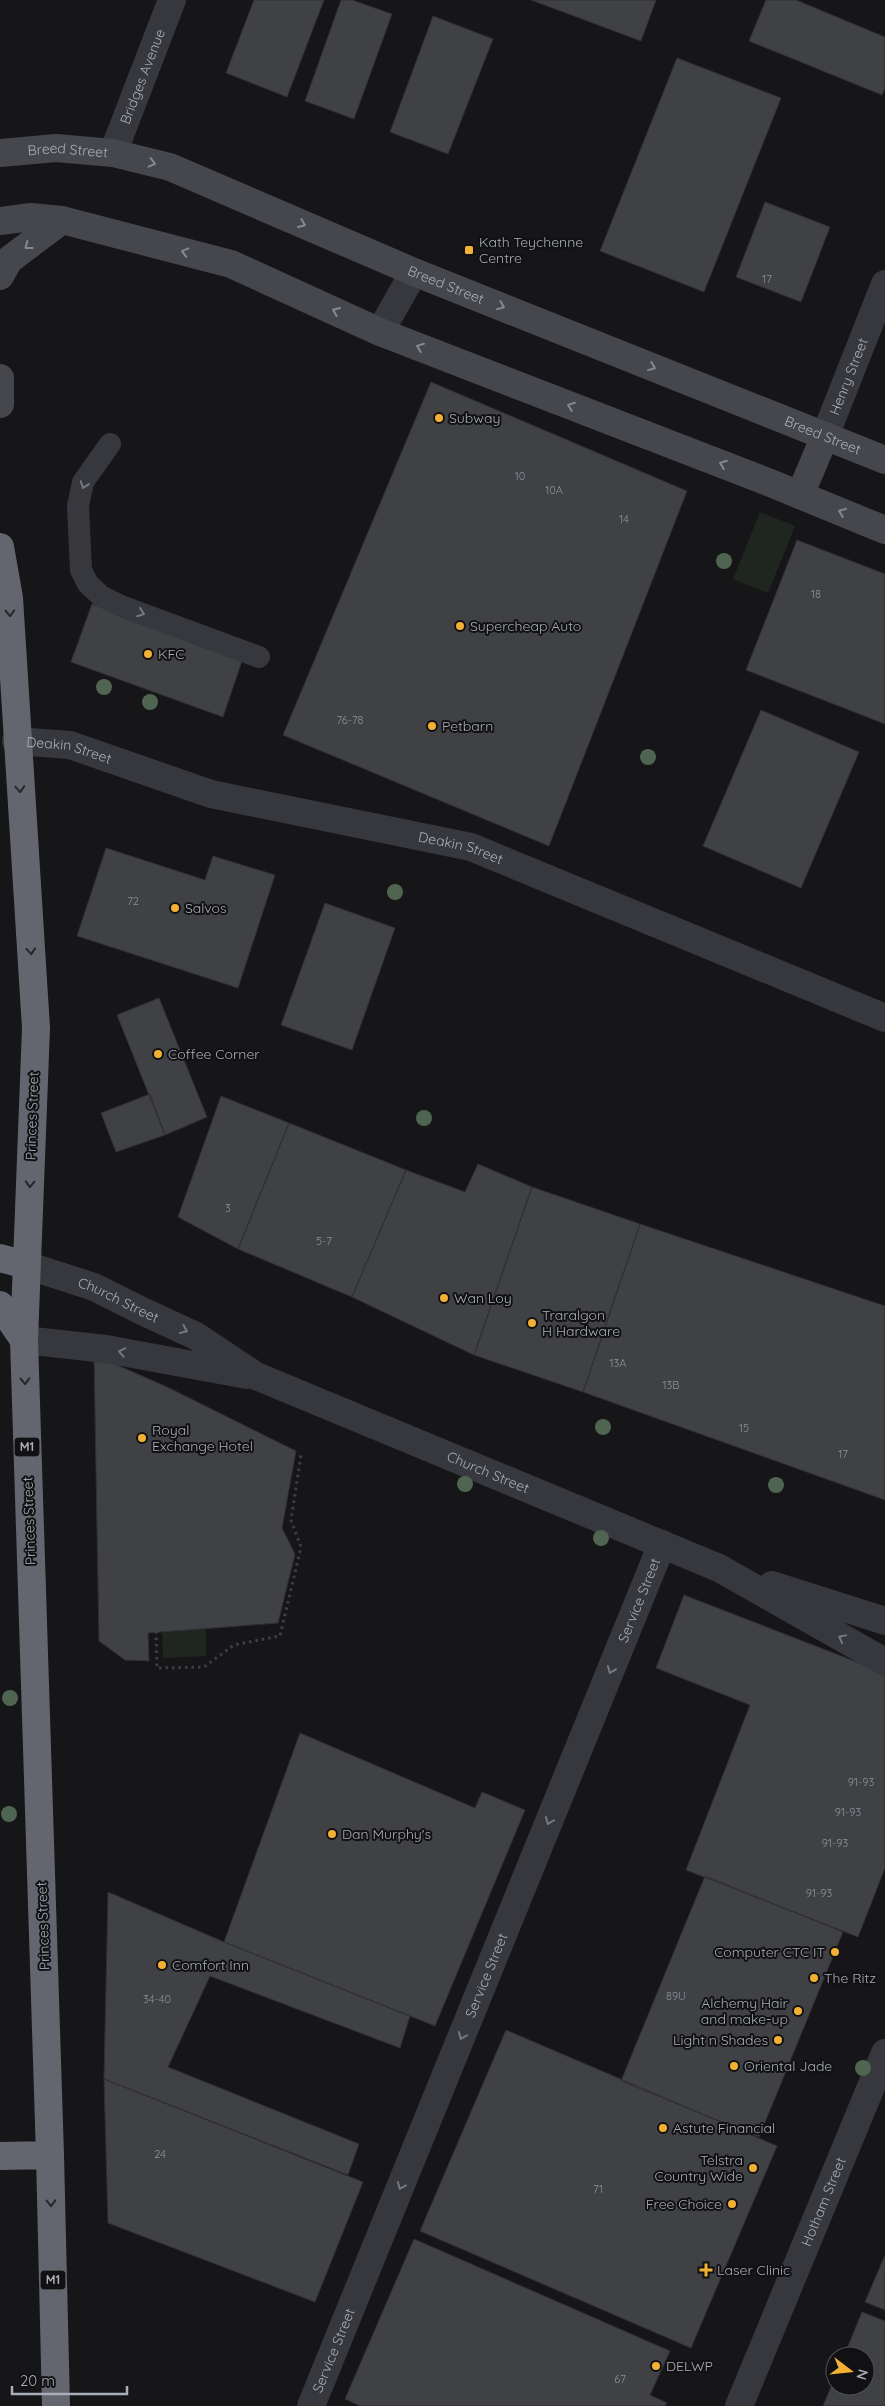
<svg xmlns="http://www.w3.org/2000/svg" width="885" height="2406" font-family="Quicksand,sans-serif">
	<rect width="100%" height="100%" fill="#161618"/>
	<path fill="#1e261f" d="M760,512L795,526L768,593L733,579Z
		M206,1629V1656L163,1658L162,1630Z"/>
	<path fill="#404145" stroke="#303034" d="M254,0H324L287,97L226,73Z
		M341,0H352L392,14L354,119L305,101Z
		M531,0H656L641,41Z
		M766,0H796L885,37V88L882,95L749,41Z
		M433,16L493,39L448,154L390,132Z
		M677,58L781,98L704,292L600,251Z
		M765,202L830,227L801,302L736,277Z
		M431,382L687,491L549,846L283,735Z
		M797,540L885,574V724L746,670Z
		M92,604L243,658L223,717L71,662Z
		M761,710L859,752L801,888L703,846Z
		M106,848L205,880L213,856L275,875L238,988L77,936Z
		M325,903L395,928L352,1050L281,1025Z
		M159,998L207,1117L165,1135L117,1015Z
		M150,1094L165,1135L116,1152L101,1113Z
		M221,1096L289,1123L238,1249L178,1217Z
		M289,1123L406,1170L352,1297L238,1249Z
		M478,1164L532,1187L474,1355L352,1297L406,1170L465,1192Z
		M532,1187L640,1224L583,1392L474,1355Z
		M640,1224L885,1306V1500L583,1392Z
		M94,1355L165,1386L296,1451L282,1528L295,1554L278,1623L148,1633L149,1661L125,1660L99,1641Z
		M684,1595L885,1673V1868L858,1937L686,1870L750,1705L656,1668Z
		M300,1733L475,1808L482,1792L525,1810L435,2026L224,1942Z
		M705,1876L843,1932L759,2137L621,2081Z
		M108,1892L224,1942L410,2016L400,2048L210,1976L168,2067L359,2144L348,2175L104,2079Z
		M506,2030L777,2146L691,2348L420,2231Z
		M104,2079L363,2182L315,2302L108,2223Z
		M414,2239L670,2351L650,2395L667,2403L665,2406H360L345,2399Z
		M885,2255V2310L865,2302Z
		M862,2312L885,2321V2406H823L835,2377V2386H865V2356H844Z"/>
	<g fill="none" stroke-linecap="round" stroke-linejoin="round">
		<path stroke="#3d3f44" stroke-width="3" stroke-dasharray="2.5 4" stroke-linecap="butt" d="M156,1631L157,1668L204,1667L234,1645L280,1636L301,1547L291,1520L301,1455"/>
		<path stroke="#37383d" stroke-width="22" d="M110,444L83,482L78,506L81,570L88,584L101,596L121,606L259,657"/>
		<g stroke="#37383d" stroke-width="28">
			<path id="s1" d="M113,153L172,0"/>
			<path d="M380,332L414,272"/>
			<path id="s2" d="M825,436L885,284"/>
			<path id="s3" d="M16,741L70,745L211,794L471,847L885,1018"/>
			<path id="s4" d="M26,1265L94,1287L142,1311L196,1336L256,1376L719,1568L885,1662"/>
			<path d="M24,1340L106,1349L247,1375"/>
			<path d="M772,1585L885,1621"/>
			<path id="s5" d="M311,2406L662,1544"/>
			<path id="s6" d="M739,2406L885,2053"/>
		</g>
		<g stroke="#45474d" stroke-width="28">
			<path id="s7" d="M0,153L56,148L113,153L170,167L414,272L885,460"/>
			<path d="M0,221L31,217L62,220L231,264L380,332L768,482L885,530"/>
			<path d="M0,276L9,260L62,220"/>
			<path d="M0,378V404"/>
			<path d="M800,495L825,436"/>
		</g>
		<path stroke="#63666e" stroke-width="28" d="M0,547L9,598L36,1028L24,1340L50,2155L56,2406
			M0,1258L26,1265
			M0,1305L24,1340
			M0,2156L50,2155"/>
	</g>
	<g fill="#506452">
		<circle cx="724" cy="561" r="8"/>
		<circle cx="104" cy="687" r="8"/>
		<circle cx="150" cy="702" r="8"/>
		<circle cx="648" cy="757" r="8"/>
		<circle cx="395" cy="892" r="8"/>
		<circle cx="424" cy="1118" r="8"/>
		<circle cx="603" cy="1427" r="8"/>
		<circle cx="465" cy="1484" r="8"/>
		<circle cx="776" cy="1485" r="8"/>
		<circle cx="601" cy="1538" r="8"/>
		<circle cx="10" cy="1698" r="8"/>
		<circle cx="9" cy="1814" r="8"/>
		<circle cx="863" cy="2068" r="8"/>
	</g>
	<defs><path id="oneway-chevron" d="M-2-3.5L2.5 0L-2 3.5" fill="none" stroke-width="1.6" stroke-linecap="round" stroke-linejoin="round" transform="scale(1.25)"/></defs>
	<g stroke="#858993">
		<use href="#oneway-chevron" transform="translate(152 163) rotate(15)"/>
		<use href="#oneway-chevron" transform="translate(302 224) rotate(23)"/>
		<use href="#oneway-chevron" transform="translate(28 246) rotate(143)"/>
		<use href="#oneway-chevron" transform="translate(185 252) rotate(-165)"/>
		<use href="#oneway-chevron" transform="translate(501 306) rotate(22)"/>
		<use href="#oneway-chevron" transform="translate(336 311) rotate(-156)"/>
		<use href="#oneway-chevron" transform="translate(420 347) rotate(-159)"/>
		<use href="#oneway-chevron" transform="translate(652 367) rotate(22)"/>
		<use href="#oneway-chevron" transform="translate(571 406) rotate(-159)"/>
		<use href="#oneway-chevron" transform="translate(723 464) rotate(-159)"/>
		<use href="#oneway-chevron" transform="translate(842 512) rotate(-158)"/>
	</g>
	<g stroke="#757881">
		<use href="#oneway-chevron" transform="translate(84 485) rotate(110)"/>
		<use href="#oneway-chevron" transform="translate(141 613) rotate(20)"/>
		<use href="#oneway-chevron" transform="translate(184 1330) rotate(24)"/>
		<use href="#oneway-chevron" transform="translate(122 1352) rotate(-169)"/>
		<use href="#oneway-chevron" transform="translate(842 1638) rotate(-151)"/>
		<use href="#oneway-chevron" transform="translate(611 1670) rotate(112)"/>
		<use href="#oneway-chevron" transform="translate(549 1821) rotate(112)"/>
		<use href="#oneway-chevron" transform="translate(462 2036) rotate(112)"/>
		<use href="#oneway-chevron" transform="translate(401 2186) rotate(112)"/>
	</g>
	<g stroke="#26262a">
		<use href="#oneway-chevron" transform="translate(10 613) rotate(87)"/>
		<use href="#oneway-chevron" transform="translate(20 789) rotate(86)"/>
		<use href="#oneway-chevron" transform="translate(31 951) rotate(86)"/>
		<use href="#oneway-chevron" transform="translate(30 1184) rotate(92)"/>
		<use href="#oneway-chevron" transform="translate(25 1381) rotate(88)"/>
		<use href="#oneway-chevron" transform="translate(51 2203) rotate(89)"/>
	</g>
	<g fill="#f2b134" stroke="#111113" stroke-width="2">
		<rect x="464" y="245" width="10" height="10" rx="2.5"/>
		<circle cx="439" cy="418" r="5"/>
		<circle cx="460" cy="626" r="5"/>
		<circle cx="148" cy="654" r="5"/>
		<circle cx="432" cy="726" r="5"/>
		<circle cx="175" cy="908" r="5"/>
		<circle cx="158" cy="1054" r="5"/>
		<circle cx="444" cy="1298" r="5"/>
		<circle cx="532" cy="1323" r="5"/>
		<circle cx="142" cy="1438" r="5"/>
		<circle cx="332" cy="1834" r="5"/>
		<circle cx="835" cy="1952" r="5"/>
		<circle cx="162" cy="1965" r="5"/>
		<circle cx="814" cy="1978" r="5"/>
		<circle cx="798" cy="2011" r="5"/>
		<circle cx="778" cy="2040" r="5"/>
		<circle cx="734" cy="2066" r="5"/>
		<circle cx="663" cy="2128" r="5"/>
		<circle cx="753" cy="2168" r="5"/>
		<circle cx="732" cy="2204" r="5"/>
		<path d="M703.5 2262.5h5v5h5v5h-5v5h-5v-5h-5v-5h5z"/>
		<circle cx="656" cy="2366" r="5"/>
	</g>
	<g text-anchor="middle" stroke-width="4" stroke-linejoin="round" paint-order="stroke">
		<g font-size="11" fill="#8e929b">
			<text x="767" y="283">17</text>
			<text x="520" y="480">10</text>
			<text x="554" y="494">10A</text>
			<text x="624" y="523">14</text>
			<text x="816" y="598">18</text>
			<text x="350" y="724">76-78</text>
			<text x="133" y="905">72</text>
			<text x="228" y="1212">3</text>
			<text x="324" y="1245">5-7</text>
			<text x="618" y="1367">13A</text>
			<text x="671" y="1389">13B</text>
			<text x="744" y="1432">15</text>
			<text x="843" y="1458">17</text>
			<text x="861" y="1786">91-93</text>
			<text x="848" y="1816">91-93</text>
			<text x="835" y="1847">91-93</text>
			<text x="819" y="1897">91-93</text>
			<text x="676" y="2000">89U</text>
			<text x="157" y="2003">34-40</text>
			<text x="160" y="2158">24</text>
			<text x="598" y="2193">71</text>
			<text x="620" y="2383">67</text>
		</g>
		<g fill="#111113" stroke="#7b7e86" stroke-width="1">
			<rect x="14.5" y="1437.5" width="25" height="19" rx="4"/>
			<rect x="40.5" y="2270.5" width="25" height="19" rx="4"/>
		</g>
		<g font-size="12" font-weight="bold" fill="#a8adb8">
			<text x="27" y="1451">M1</text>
			<text x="53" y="2284">M1</text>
		</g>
		<g font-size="14" fill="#a8adb8" stroke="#111113">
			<text dy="5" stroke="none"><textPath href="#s1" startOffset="82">Bridges Avenue</textPath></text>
			<text dy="5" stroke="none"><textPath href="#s7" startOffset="68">Breed Street</textPath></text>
			<text dy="5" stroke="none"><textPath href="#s7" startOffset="472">Breed Street</textPath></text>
			<text dy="5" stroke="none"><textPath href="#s2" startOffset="64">Henry Street</textPath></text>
			<text dy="5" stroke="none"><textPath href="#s7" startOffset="878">Breed Street</textPath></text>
			<text dy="5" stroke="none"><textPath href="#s3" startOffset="54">Deakin Street</textPath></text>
			<text dy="5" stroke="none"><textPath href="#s3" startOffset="459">Deakin Street</textPath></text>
			<text transform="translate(32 1116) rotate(-88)" y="5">Princes Street</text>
			<text dy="5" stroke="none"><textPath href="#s4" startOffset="99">Church Street</textPath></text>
			<text dy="5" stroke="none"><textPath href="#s4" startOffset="508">Church Street</textPath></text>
			<text transform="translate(29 1521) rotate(-92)" y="5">Princes Street</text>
			<text dy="5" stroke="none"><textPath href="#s5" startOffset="870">Service Street</textPath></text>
			<text transform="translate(43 1926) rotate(-92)" y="5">Princes Street</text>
			<text dy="5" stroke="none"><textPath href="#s5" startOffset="465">Service Street</textPath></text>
			<text dy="5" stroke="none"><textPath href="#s6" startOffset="221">Hotham Street</textPath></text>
			<text dy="5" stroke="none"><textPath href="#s5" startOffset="60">Service Street</textPath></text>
		</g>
		<g font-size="14" fill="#a8adb8" stroke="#111113" text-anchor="start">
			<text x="479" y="247">Kath Teychenne<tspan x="479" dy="16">Centre</tspan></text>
			<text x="449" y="423">Subway</text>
			<text x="470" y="631">Supercheap Auto</text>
			<text x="158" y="659">KFC</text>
			<text x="442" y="731">Petbarn</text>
			<text x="185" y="913">Salvos</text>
			<text x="168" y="1059">Coffee Corner</text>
			<text x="454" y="1303">Wan Loy</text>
			<text x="542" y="1320">Traralgon<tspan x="542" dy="16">H Hardware</tspan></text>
			<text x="152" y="1435">Royal<tspan x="152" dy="16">Exchange Hotel</tspan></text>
			<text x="342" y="1839">Dan Murphy's</text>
			<text x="825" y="1957" text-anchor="end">Computer CTC IT</text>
			<text x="172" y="1970">Comfort Inn</text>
			<text x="824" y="1983">The Ritz</text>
			<text x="788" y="2008" text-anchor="end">Alchemy Hair<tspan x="788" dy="16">and make-up</tspan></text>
			<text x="768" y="2045" text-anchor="end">Light n Shades</text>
			<text x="744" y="2071">Oriental Jade</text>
			<text x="673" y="2133">Astute Financial</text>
			<text x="743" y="2165" text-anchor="end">Telstra<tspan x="743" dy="16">Country Wide</tspan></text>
			<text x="722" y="2209" text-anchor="end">Free Choice</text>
			<text x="717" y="2275">Laser Clinic</text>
			<text x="666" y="2371">DELWP</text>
		</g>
	</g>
	<g transform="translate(850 2371) rotate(106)"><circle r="24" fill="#111113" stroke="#4d4f55"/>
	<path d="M0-4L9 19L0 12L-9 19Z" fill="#f2b134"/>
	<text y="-8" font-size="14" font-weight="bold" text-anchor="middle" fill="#a8adb8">N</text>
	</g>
	<path d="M12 2386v8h115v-8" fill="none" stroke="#a8adb8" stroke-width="2.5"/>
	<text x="20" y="2386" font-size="15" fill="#a8adb8" stroke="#111113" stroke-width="4" paint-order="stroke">20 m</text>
</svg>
